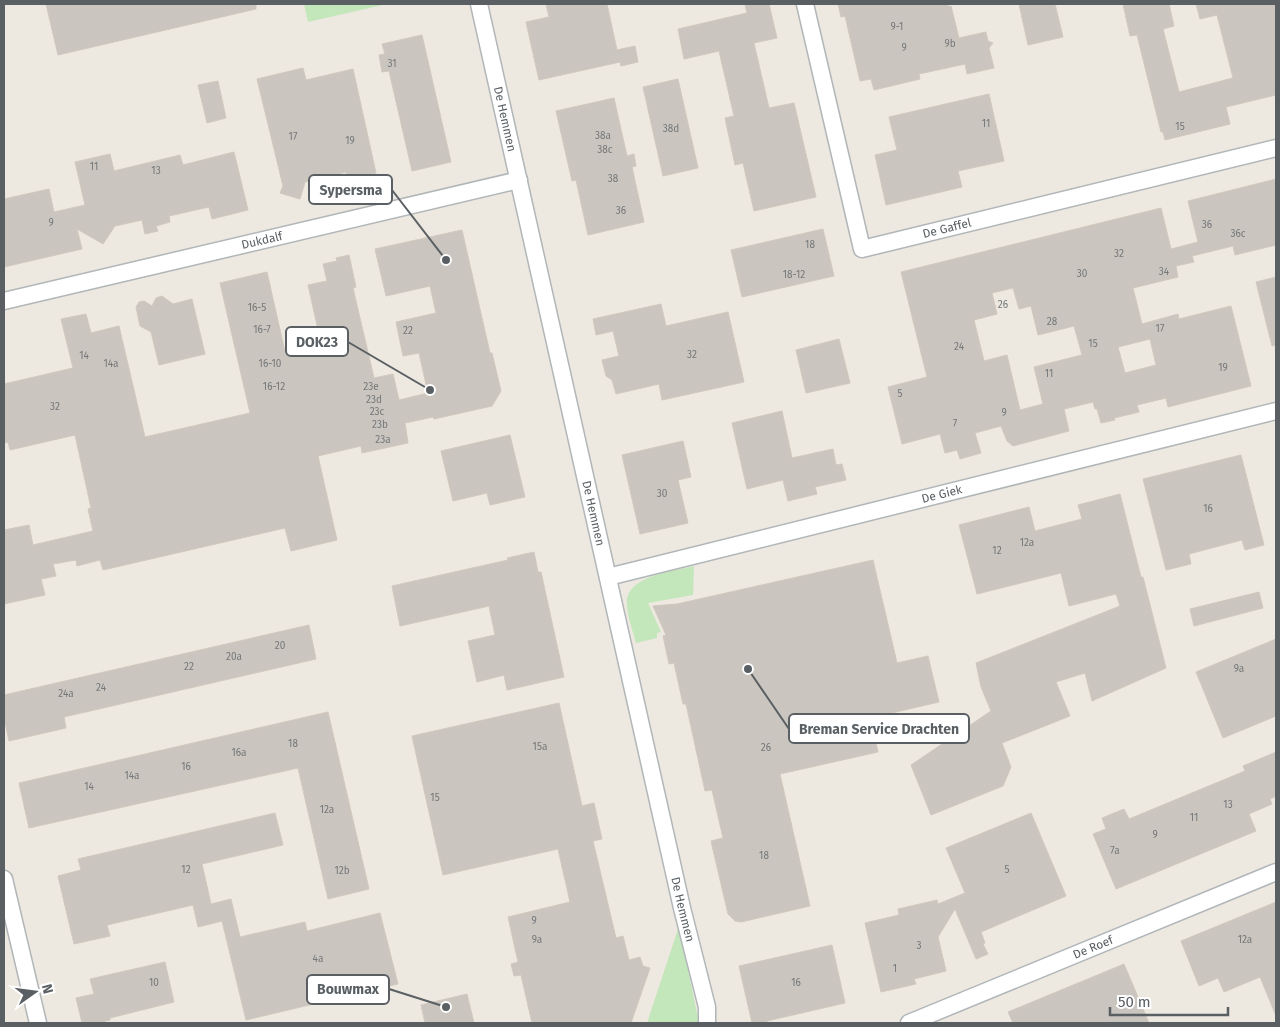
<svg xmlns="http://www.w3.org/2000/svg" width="1280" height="1027" font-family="'Fira Sans',sans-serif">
	<rect width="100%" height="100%" fill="#ede8e0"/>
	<path fill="#c3e7ba" d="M304,4H387L308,22Z
		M694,566L693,595L648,603L661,632L657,633V638L636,643C633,631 627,616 627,604C625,576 674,571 694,566Z
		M679,926L699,1023H647Z"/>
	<path fill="#cac5bf" stroke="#d2c8be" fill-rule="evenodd" d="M46,4H256V9L58,55Z
		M546,4H607L617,50L635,46L638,62L621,66L620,62L539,80L526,22L549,17Z
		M745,4H769L777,38L754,43L769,108L794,103L816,197L754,211L743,163L735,165L725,118L734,116L719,51L684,59L678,29L747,13Z
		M838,4H948V7L951,6L959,38L986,32L988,41L993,43L989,48L994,68L967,74L965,64L919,74L920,79L874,90L871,79L860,81L845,16L841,17Z
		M1019,4H1055L1063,37L1028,45Z
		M1123,4H1169L1174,26L1163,29L1179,92L1233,78L1217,15L1200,19L1196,4H1276V95L1226,107L1230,124L1165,140L1163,132H1161L1137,35L1130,36Z
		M422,35L451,162L412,171L389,71L382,72L379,55L385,54L382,44Z
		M303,68L306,80L353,69L376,173L347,180L346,172L305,182L300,199L280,193L283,186L257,79Z
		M678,79L698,168L663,176L643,87Z
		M218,81L226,118L207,123L198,85Z
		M989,94L1004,161L958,171L962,187L886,205L875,155L897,150L889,117Z
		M614,98L627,156L634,154L636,166L632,167L644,222L588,235L576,180L572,181L556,111Z
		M234,152L248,210L212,219L209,207L169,216L170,222L156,226L158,231L145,234L142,220L115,226L103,244L77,229L82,249L4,267V199L49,189L54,212L85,205L75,162L110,154L114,171L180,155L183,165Z
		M1276,179V245L1235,255L1233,246L1192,256L1194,262L1176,266L1178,277L1133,288L1142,324L1178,314L1179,319L1231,306L1251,386L1168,407L1166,398L1137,405L1139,412L1114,418L1115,420L1101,423L1097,409H1095L1093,402L1064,409L1069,431L1013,446L1007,441L1001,426L975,433L981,453L960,459L957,450L945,453L940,434L902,444L888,387L927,377L901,272L1161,208L1171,249L1198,242L1188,201ZM1013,288L1019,309L1031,306L1038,335L1074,326L1082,355L1034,367L1043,404L1020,410L1007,355L984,361L974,320L997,314L992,293ZM1150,339L1156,365L1125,373L1118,347Z
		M823,229L834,276L742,297L731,250Z
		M462,230L490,353H492L501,391L492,406L434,419L433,417L405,423L408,443L362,453L361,446L318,456L337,540L291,551L285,528L103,570L100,560L77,566L76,560L53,564L56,576L41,579L45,595L4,604V530L29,525L33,545L93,531L88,509L91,508L75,435L10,450L8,442L4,443V384L73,368L61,319L86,314L91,333L119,326L145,437L250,413L220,283L267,272L285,352L321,343L308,285L327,281L323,264L337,261L336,258L349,255L356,287L353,288L374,378L393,374L399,400L428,393L419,353L403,356L396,322L436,313L430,286L386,296L375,249Z
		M1276,277V345L1272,346L1256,282Z
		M162,296L173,304L192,299L205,354L159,365L151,332L140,326L136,307L139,302L144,301L152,306L156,298Z
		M661,304L666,326L728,312L744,382L662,400L659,384L616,394L612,380L606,376L602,360L619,356L613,331L596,335L593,319Z
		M839,339L850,383L806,393L796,350Z
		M782,411L792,458L833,449L836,465L842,464L846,480L815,487L817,494L788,501L783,480L747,489L732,423Z
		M510,435L525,497L490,505L487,493L453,501L441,451Z
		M683,441L691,477L678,480L688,523L640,534L622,455Z
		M1241,455L1264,545L1245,550L1242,540L1189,554L1191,564L1166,570L1143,479Z
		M1120,494L1141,577H1143L1166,668L1092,701L1085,673L1056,682L1070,716L1002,743L1011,767L1003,786L931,815L911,765L991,711L981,687L976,663L1120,606L1116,594L1069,606L1061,573L977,594L959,525L1029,507L1035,531L1082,519L1078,505Z
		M534,552L538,572H541L564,677L507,690L504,675L477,682L468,641L495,635L489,606L400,626L392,586L508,560L507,558Z
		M873,560L897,663L928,656L939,702L870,718L878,752L780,774L810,906L741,922L735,921L728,914L711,841L723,838L712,790L705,791L686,704H683L674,663L669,664L663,636L666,635L653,606L677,604Z
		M1259,592L1263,608L1194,626L1190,609Z
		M309,625L316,659L64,717L66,728L9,741L4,717V695Z
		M1276,639V716L1223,738L1196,672Z
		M559,703L582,806L594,803L602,839L593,841L616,938L623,936L629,960L640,957L643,966L650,968L631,1023H532L521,975L514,976L511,964L518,962L508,917L570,902L558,849L443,875L412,736Z
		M328,712L369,889L328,899L298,768L29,828L19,783Z
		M1276,752V796L1270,799L1272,804L1249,814L1256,831L1116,889L1093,834L1106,829L1102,818L1124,809L1129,819L1245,771L1243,766Z
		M275,813L283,845L202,864L211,904L231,899L240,937L305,922L307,931L380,913L398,984L246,1020L222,921L198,927L193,905L107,925L110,936L74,944L58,876L81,870L78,859Z
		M1031,813L1066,896L981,932L985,943L983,944L988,954L976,959L955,909L938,937L946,971L914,979L916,984L881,992L865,923L899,915L898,909L937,900L938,904L965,893L946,848Z
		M1276,902V1016L1260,977L1224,992L1218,978L1199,986L1181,941Z
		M832,945L845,1003L767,1021V1023H752L739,966Z
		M165,962L174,1002L110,1018V1020L98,1023H82L76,998L94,994L90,979Z
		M1124,964L1149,1023H1013L1008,1012Z
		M467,994L474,1023H425L421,1005Z"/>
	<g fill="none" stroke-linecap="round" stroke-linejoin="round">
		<g stroke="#b1b6b9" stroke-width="19">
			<g id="street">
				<path id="s1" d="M479,4L682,908L707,1007V1023"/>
				<path id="s2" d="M805,4L862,249L1276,148"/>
				<path id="s3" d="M4,301L519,180"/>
				<path id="s4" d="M608,577L1276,411"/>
				<path d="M4,879L38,1023"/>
				<path id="s5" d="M909,1023L1276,872"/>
			</g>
		</g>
		<use href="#street" stroke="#fff" stroke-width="16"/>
	</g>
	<g text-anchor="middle" stroke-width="4.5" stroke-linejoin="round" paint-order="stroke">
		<g font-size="10" fill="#75787a">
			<text x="897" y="30">9-1</text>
			<text x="950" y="47">9b</text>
			<text x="904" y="51">9</text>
			<text x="392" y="67">31</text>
			<text x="986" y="127">11</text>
			<text x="1180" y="130">15</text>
			<text x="671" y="132">38d</text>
			<text x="603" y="139">38a</text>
			<text x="293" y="140">17</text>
			<text x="350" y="144">19</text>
			<text x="605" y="153">38c</text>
			<text x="94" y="170">11</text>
			<text x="156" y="174">13</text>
			<text x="613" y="182">38</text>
			<text x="621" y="214">36</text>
			<text x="51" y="226">9</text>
			<text x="1207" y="228">36</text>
			<text x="1238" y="237">36c</text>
			<text x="810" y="248">18</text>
			<text x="1119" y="257">32</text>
			<text x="1164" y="275">34</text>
			<text x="1082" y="277">30</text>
			<text x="794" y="278">18-12</text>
			<text x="1003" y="308">26</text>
			<text x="257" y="311">16-5</text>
			<text x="1052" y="325">28</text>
			<text x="1160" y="332">17</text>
			<text x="262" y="333">16-7</text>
			<text x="408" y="334">22</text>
			<text x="1093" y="347">15</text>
			<text x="959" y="350">24</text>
			<text x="692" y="358">32</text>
			<text x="84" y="359">14</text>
			<text x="111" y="367">14a</text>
			<text x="270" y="367">16-10</text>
			<text x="1223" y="371">19</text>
			<text x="1049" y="377">11</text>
			<text x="274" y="390">16-12</text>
			<text x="371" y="390">23e</text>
			<text x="900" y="397">5</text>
			<text x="374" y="403">23d</text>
			<text x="55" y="410">32</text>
			<text x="377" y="415">23c</text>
			<text x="1004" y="416">9</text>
			<text x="955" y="427">7</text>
			<text x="380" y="428">23b</text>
			<text x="383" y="443">23a</text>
			<text x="662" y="497">30</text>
			<text x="1208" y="512">16</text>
			<text x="1027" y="546">12a</text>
			<text x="997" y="554">12</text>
			<text x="280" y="649">20</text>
			<text x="234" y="660">20a</text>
			<text x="189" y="670">22</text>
			<text x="1239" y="672">9a</text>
			<text x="101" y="691">24</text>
			<text x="66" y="697">24a</text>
			<text x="293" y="747">18</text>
			<text x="540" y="750">15a</text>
			<text x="766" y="751">26</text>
			<text x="239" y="756">16a</text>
			<text x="186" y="770">16</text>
			<text x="132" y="779">14a</text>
			<text x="89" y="790">14</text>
			<text x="435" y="801">15</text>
			<text x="1228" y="808">13</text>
			<text x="327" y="813">12a</text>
			<text x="1194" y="821">11</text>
			<text x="1155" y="838">9</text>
			<text x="1115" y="854">7a</text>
			<text x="764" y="859">18</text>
			<text x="186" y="873">12</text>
			<text x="1007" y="873">5</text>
			<text x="342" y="874">12b</text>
			<text x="534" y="924">9</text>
			<text x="537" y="943">9a</text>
			<text x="1245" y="943">12a</text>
			<text x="919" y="949">3</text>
			<text x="318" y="962">4a</text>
			<text x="895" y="972">1</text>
			<text x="154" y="986">10</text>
			<text x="796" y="986">16</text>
		</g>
		<g font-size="12" fill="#595f63" stroke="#fff">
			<text dy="4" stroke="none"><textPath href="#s1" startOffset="118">De Hemmen</textPath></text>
			<text dy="4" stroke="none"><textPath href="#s2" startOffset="339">De Gaffel</textPath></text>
			<text dy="4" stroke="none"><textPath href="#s3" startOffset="265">Dukdalf</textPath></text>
			<text dy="4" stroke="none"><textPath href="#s4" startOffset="344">De Giek</textPath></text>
			<text dy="4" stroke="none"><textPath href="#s1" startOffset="522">De Hemmen</textPath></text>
			<text dy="4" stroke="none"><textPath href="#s1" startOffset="928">De Hemmen</textPath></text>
			<text dy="4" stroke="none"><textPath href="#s5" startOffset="199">De Roef</textPath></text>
		</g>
	</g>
	<path fill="none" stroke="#595f63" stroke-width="2" d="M446 260L392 190M430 390L348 342M748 669L789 729M446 1007L389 989"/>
	<g fill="#595f63" stroke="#fff" stroke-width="2">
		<circle cx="446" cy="260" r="5"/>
		<circle cx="430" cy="390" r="5"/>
		<circle cx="748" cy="669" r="5"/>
		<circle cx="446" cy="1007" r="5"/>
	</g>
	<g fill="#fff" stroke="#595f63" stroke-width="2">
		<rect x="309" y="175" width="83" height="29" rx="5"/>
		<rect x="286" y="327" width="62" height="29" rx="5"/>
		<rect x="789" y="714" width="180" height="29" rx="5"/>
		<rect x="307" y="975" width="82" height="29" rx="5"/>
	</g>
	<g font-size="14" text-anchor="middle" font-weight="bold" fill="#595f63">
		<text x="351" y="195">Sypersma</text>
		<text x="317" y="347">DOK23</text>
		<text x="879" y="734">Breman Service Drachten</text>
		<text x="348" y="994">Bouwmax</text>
	</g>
	<rect width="1280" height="1027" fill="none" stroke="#595f63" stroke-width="10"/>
	<g transform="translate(35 992) rotate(76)" stroke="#ffffff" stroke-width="4" paint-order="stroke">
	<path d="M0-4L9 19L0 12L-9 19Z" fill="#595f63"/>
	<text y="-8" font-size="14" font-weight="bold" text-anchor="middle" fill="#595f63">N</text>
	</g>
	<path d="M1110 1007v8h118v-8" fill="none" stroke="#595f63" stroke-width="2.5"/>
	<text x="1118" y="1007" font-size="15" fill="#595f63" stroke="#ffffff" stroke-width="4" paint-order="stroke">50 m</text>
</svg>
